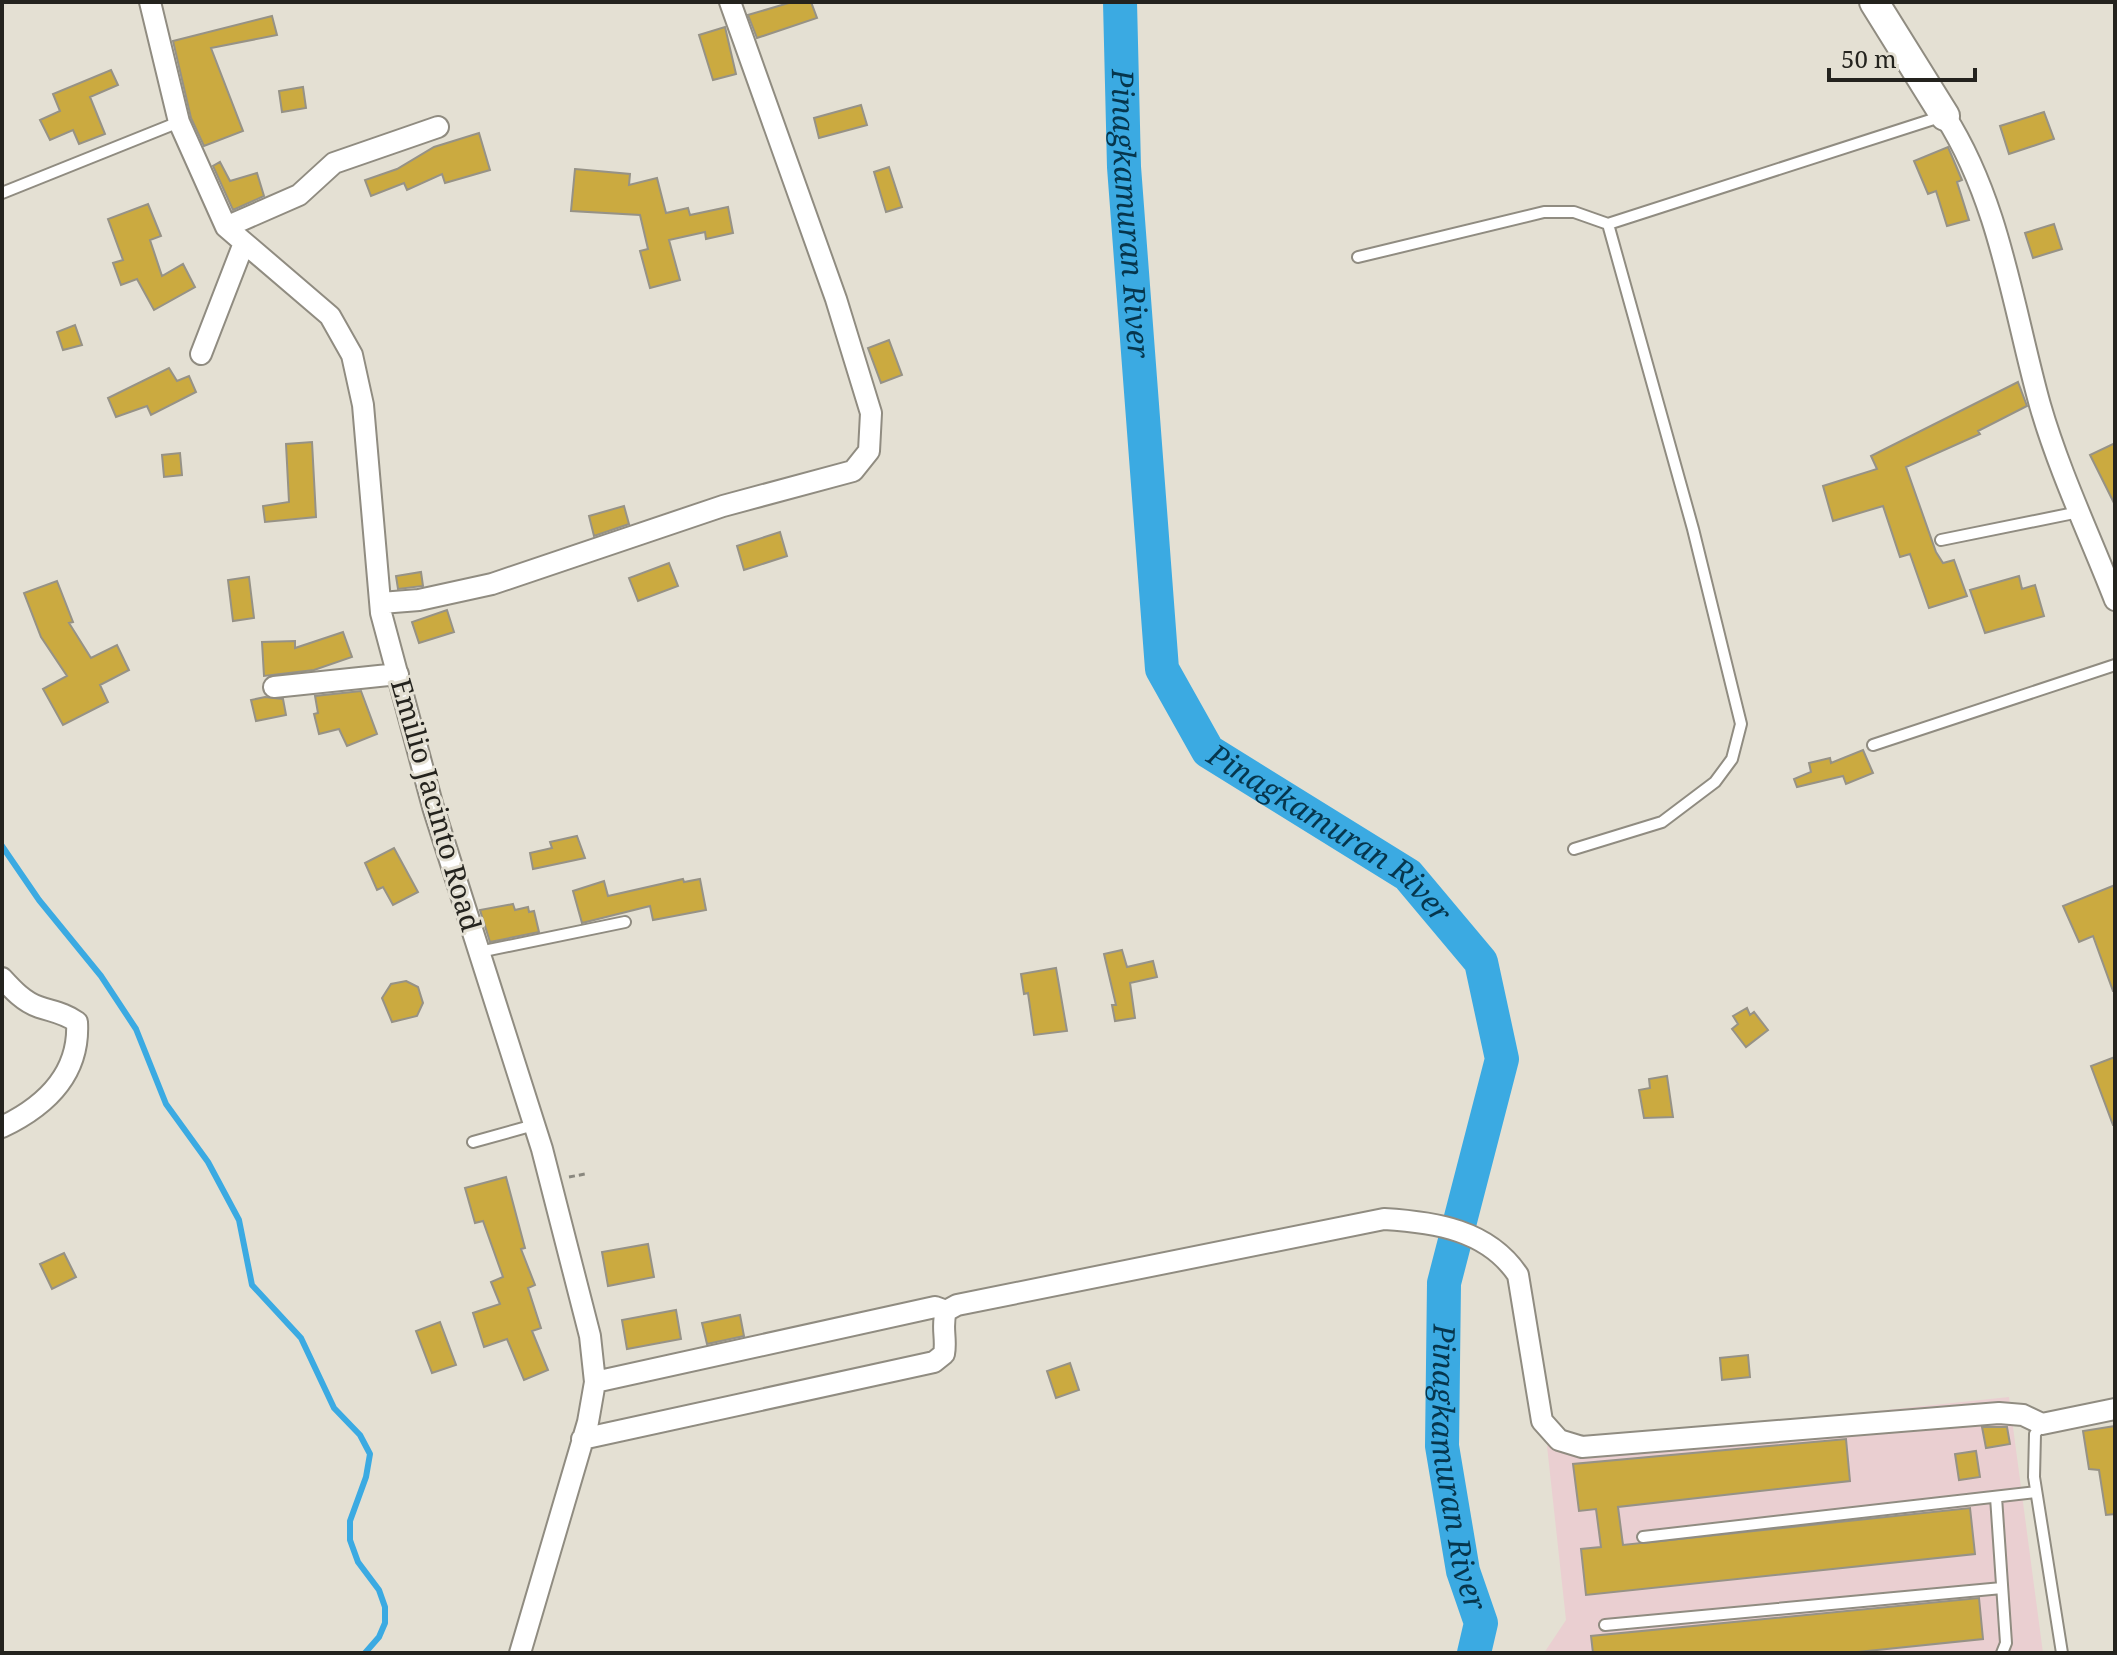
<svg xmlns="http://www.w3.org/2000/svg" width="2117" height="1655" font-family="'Noto Serif',serif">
	<rect width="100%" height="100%" fill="#e4e0d3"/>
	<path fill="#eacfd1" d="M2009,1397L2043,1653H1544L1566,1620L1547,1446Z"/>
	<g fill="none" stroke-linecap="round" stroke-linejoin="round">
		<path stroke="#3baae2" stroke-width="6" d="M2,846L39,900L101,976L136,1029L166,1104L208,1162L239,1220L252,1285L301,1338L334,1408L360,1435L370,1454L366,1477L350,1521V1540L358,1562L379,1590L385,1607V1623L379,1637L365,1653"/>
		<path stroke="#3baae2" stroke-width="34" id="s1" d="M1120,2L1124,167L1162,669L1208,751L1408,875L1481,962L1502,1059L1444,1283L1442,1446L1463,1571L1481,1623L1474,1653"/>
	</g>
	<path fill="#cbaa40" stroke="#969286" stroke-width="2" d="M792,2H811L817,18L757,38L748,15Z
		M272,16L277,35L211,48L243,131L204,146L191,118L173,41Z
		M725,27L736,74L713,80L699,35Z
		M111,70L118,85L90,97L105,134L79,144L73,130L50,140L40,120L60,111L53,94Z
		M303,87L306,108L282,112L279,91Z
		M861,105L867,125L819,138L814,118Z
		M2044,112L2054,139L2009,154L2000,126Z
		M479,133L490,170L445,183L442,174L407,190L404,183L371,196L365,180L397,169L434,147Z
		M1948,147L1962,180L1957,182L1969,220L1947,226L1936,191L1928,194L1914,161Z
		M220,162L230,181L257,173L264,196L233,210L213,166Z
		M889,167L902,207L886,212L874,172Z
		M575,169L630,174L629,185L657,178L666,213L688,208L690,215L728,207L733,233L706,239L705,232L669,240L680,280L650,288L640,251L648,249L640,215L571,211Z
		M148,204L161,236L150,240L162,276L183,264L195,287L154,310L137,279L121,285L113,263L123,260L108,219Z
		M2054,224L2062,249L2033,258L2025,233Z
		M75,325L82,345L63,350L57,332Z
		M889,340L902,375L881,383L868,348Z
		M169,368L177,381L189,376L196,392L151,415L147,406L116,417L108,398Z
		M2018,382L2027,406L1978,431L1980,434L1906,467L1936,552L1943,563L1954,560L1967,596L1929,608L1910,554L1900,557L1883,506L1833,521L1823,486L1877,469L1871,456Z
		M312,442L316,517L265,522L263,506L289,502L286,444Z
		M2115,443V505L2090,455Z
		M180,453L182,475L164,477L162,455Z
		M624,506L629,524L594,536L589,516Z
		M780,532L787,556L744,570L737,546Z
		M669,563L678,586L638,601L629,578Z
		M421,572L423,586L398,589L396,576Z
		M2019,576L2022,589L2035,585L2044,616L1985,633L1970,590Z
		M249,577L254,618L233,621L228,580Z
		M57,581L73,622L69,623L91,658L117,645L129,670L100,685L108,702L63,725L43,689L67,676L41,637L24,593Z
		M447,610L454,632L419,643L412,622Z
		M343,632L352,657L314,670L264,676L262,642L295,641V648Z
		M361,691L377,734L347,746L339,729L319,734L314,714L318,713L315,696Z
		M265,697L283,699L286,715L256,721L251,700Z
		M1863,750L1873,773L1846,784L1843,776L1797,787L1794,779L1811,772L1809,763L1830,758L1831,763Z
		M577,836L585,858L533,869L530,853L552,848L550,842Z
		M394,848L418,892L393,905L383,887L377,890L365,863Z
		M683,879L684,882L700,879L706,910L653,920L650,906L582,923L573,891L604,881L608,896Z
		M2115,885V991H2113L2093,936L2079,942L2063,906Z
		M513,904L515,910L528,907L529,912L534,911L539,932L490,942L480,910Z
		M1122,950L1127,967L1153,961L1157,977L1130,983L1135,1018L1115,1021L1112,1005H1116L1104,954Z
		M1056,968L1067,1031L1034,1035L1028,993L1024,994L1021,974Z
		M406,981L418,987L423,1003L417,1016L392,1022L382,998L391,984Z
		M1747,1008L1750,1015L1754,1012L1768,1030L1746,1047L1732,1029L1738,1024L1733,1016Z
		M2115,1057V1125H2113L2091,1066Z
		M1667,1076L1673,1117L1644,1118L1639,1090L1650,1088L1649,1079Z
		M506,1177L525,1248L521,1249L535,1285L528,1288L541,1328L532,1331L548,1370L524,1380L507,1339L484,1347L473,1313L500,1304L491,1282L503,1277L483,1221L475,1223L465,1188Z
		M648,1244L654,1277L608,1286L602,1252Z
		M64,1253L76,1277L52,1289L40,1264Z
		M676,1310L681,1339L627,1349L622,1320Z
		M740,1315L744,1336L707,1344L702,1323Z
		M440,1322L456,1365L432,1373L416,1331Z
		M1748,1355L1750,1377L1722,1380L1720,1358Z
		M1070,1363L1079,1390L1056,1398L1047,1371Z
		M2115,1426V1514L2106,1515L2099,1470L2089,1469L2083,1431Z
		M1982,1427H2007L2010,1444L1986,1448Z
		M1846,1439L1850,1481L1618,1507L1623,1545L1970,1508L1975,1554L1586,1595L1581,1549L1601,1547L1596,1509L1579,1511L1573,1464Z
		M1976,1451L1980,1477L1959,1480L1955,1454Z
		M1979,1598L1983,1639L1848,1653H1593L1591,1636Z"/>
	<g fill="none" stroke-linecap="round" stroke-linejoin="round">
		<g stroke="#908c81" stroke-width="14">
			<path id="lane" d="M2,193L179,122
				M1358,257L1544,212H1574L1608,224
				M1941,540L2079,512
				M1873,745L2115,665
				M1574,849L1662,822L1715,782L1732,759L1741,724L1693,529L1608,224L1943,116
				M479,952L625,922
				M473,1142L534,1125
				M2042,1424L2035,1434L2034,1477L2062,1653
				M1996,1497L2006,1643L2002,1653
				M1643,1537L2036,1492
				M1605,1625L2002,1588"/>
		</g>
		<g stroke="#908c81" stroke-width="24">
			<path id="street" d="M150,2L179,122L226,227L330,316L352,355L363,405L381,613L433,807L542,1149L590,1336L595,1382L588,1422L520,1653
				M1945,116C2000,202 2013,308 2040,405C2059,471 2090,536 2115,600
				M226,227L299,195L334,163L438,127
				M201,354L244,243
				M381,603L419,600L492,584L723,506L853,471L869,451L871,413L836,299L730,2
				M274,687L398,674
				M2,978C13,990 24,1002 39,1007C54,1012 64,1013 77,1022C80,1074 46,1106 2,1127
				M595,1382L935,1307L946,1311
				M582,1439L934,1362L944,1354C947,1339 941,1327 946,1311L957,1305L1384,1219C1435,1222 1488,1230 1518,1275L1542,1421L1559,1440L1582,1447L1999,1413L2023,1415L2042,1424L2115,1409"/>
		</g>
		<g stroke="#908c81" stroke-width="32">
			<path id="secondary" d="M1874,2L1945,116"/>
		</g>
		<path stroke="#8a887f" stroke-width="3" stroke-dasharray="6 4" stroke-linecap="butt" d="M569,1177L585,1174"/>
		<use href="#lane" stroke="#fff" stroke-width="10"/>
		<use href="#street" stroke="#fff" stroke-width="20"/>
		<use href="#secondary" stroke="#fff" stroke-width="28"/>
	</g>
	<g text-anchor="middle" stroke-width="6" stroke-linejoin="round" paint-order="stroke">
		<g font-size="28" fill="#24231e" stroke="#e4e0d3">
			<text transform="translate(436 805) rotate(74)" y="10">Emilio Jacinto Road</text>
		</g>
		<g font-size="30" font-style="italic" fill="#06364d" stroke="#e4e0d3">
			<text dy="10" stroke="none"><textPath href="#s1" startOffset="212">Pinagkamuran River</textPath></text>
			<text dy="10" stroke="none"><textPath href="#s1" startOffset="910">Pinagkamuran River</textPath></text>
			<text dy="10" stroke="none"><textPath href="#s1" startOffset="1628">Pinagkamuran River</textPath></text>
		</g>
	</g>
	<rect width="2117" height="1655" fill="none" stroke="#24231e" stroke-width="8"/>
	<path d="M1829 68v12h146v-12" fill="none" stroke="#24231e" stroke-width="4"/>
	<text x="1841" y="68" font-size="24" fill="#24231e" stroke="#e4e0d3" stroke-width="6" paint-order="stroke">50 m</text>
</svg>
